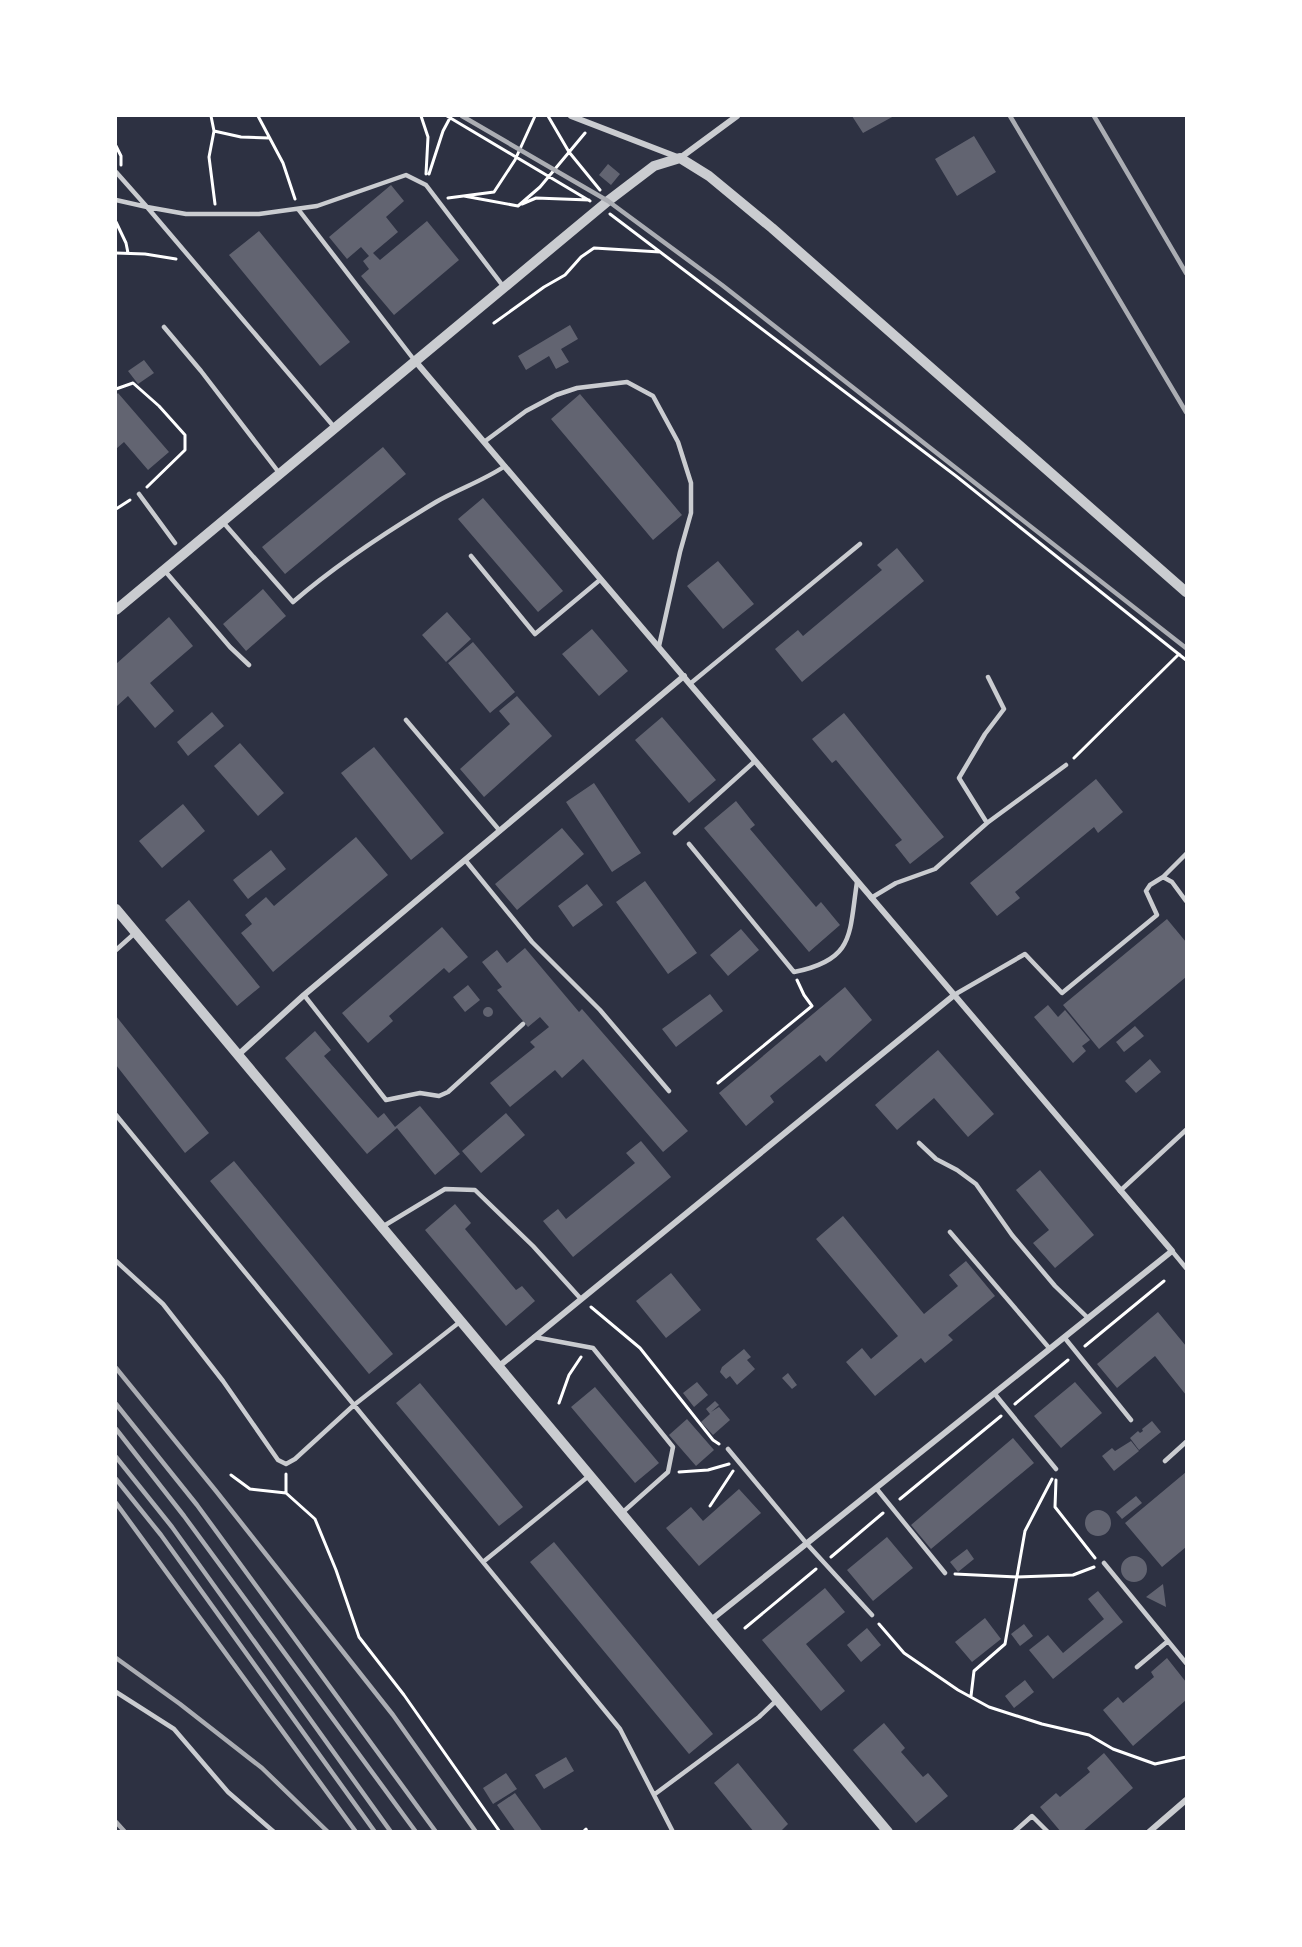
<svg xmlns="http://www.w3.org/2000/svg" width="1302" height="1947" font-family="'Exo 2',sans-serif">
	<rect width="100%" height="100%" fill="#2d3142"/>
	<path fill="#626471" d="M852,116H894L863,133Z
		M974,136L996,172L957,196L935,159Z
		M608,164L620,174L611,185L599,175Z
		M391,185L404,201L386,217L398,232L373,253L380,260L427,221L459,260L394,315L361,276L369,269L363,261L369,256L361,247L347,259L329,237Z
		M259,231L350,342L320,366L229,255Z
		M570,325L578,339L561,349L569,362L556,369L549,356L526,370L518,356Z
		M144,360L154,373L138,384L128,371Z
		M118,393L169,452L148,470L124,442L116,449V395Z
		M580,394L682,515L653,540L551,419Z
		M383,447L406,474L285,574L262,547Z
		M483,498L563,591L538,612L458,519Z
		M897,548L924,581L802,682L775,649L798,630L803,636L882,570L877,565Z
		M718,561L754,604L723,629L687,586Z
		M263,589L286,616L246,651L223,624Z
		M447,612L471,639L446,662L422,635Z
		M169,617L193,646L150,683L174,711L155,728L128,696L116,707V664Z
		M592,629L628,671L599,696L562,654Z
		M473,642L515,692L490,713L448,663Z
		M517,696L552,736L484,797L460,769L510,724L499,711Z
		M212,712L224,726L188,756L177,742Z
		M844,713L944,837L910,864L895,845L902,840L836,760L832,763L812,739Z
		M662,717L716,780L689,803L635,740Z
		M240,743L284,793L258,816L214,766Z
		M374,747L444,833L411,860L341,773Z
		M1096,779L1123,812L1098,833L1094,827L1015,892L1020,898L997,916L970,883Z
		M594,783L641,853L612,872L566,802Z
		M736,801L755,825L750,829L816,907L821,902L840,925L809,952L704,828Z
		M183,804L205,831L162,868L139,841Z
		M562,828L584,854L517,910L495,884Z
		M356,837L388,875L273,972L241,933L252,924L245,915L266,897L274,906Z
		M271,850L286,869L248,899L233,880Z
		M645,881L697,953L668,974L616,902Z
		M587,884L603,905L573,927L558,906Z
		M189,900L260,987L237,1006L165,920Z
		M1167,919L1186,942V977L1099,1049L1063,1005Z
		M442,927L468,957L449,973L444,968L389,1016L393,1021L368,1043L342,1013Z
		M741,929L759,950L728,976L710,955Z
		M525,948L579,1012L582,1009L688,1131L663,1152L583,1059L562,1078L555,1070L510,1107L490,1083L535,1047L530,1042L549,1027L540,1017L528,1027L497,990L502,987L482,962L497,950L507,963Z
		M468,985L480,1000L465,1012L453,997Z
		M845,987L872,1020L826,1062L820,1055L770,1096L774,1102L746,1126L719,1093Z
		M710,994L723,1011L676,1047L662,1029Z
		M1048,1005L1058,1017L1065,1010L1090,1040L1082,1046L1086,1051L1073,1063L1034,1017Z
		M483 1012a5 5 0 1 1 10 0a5 5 0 1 1-10 0Z
		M116,1016L209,1133L185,1153L116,1065Z
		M1135,1026L1144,1036L1124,1052L1116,1042Z
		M315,1031L331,1050L324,1056L378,1118L384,1113L395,1127L420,1106L460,1154L435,1175L397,1128L367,1154L285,1058Z
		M938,1050L994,1114L968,1137L934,1098L897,1130L875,1105Z
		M1150,1059L1161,1072L1136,1093L1125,1081Z
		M506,1113L525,1135L481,1173L462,1151Z
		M641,1141L671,1177L573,1257L543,1221L558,1209L566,1219L635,1163L626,1153Z
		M234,1161L393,1354L369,1374L210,1181Z
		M1040,1170L1094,1235L1055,1268L1033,1243L1049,1230L1016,1190Z
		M455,1204L471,1223L465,1229L516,1290L522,1286L535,1301L506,1326L425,1230Z
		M843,1216L924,1314L958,1286L949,1275L966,1261L995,1296L948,1335L953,1340L925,1363L921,1358L875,1396L846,1362L862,1348L871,1359L898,1336L816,1239Z
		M671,1273L701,1310L666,1338L636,1301Z
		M1158,1312L1186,1346V1395L1155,1356L1117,1388L1097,1364Z
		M744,1349L751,1357L747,1360L755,1369L737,1385L730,1376L726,1379L720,1372L722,1367Z
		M788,1373L797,1385L792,1389L782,1378Z
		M697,1382L708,1395L694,1407L683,1393Z
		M1075,1382L1102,1413L1061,1448L1034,1416Z
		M420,1383L523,1507L499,1526L396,1403Z
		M595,1387L659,1463L635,1483L571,1407Z
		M715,1401L719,1405L711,1412L719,1407L730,1420L713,1435L701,1422L710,1414L706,1409Z
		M687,1419L714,1450L696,1466L669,1435Z
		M1152,1421L1161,1432L1139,1450L1130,1438L1138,1431L1140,1433L1143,1431L1142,1429Z
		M1013,1438L1034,1463L931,1549L911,1525Z
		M1131,1441L1139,1451L1114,1471L1102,1456L1112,1448L1115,1451Z
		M1186,1472V1547L1162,1567L1125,1523Z
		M739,1489L761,1513L699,1566L666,1528L691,1507L703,1521Z
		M1136,1496L1142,1503L1122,1519L1116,1512Z
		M1085 1523a13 13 0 1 1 26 0a13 13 0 1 1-26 0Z
		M887,1537L913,1568L873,1601L847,1570Z
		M554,1542L713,1734L689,1754L530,1562Z
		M967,1549L974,1559L958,1572L950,1562Z
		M1121 1569a13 13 0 1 1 26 0a13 13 0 1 1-26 0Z
		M1163,1584L1166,1607L1146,1597Z
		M825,1588L845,1612L806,1644L845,1691L821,1711L762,1640Z
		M1098,1591L1123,1622L1053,1679L1029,1650L1048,1635L1063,1653L1104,1619L1088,1599Z
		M985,1618L1001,1639L972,1662L955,1642Z
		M1024,1624L1033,1636L1020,1646L1011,1634Z
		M867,1628L881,1645L861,1662L847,1645Z
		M1167,1658L1186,1682V1700L1133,1746L1103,1710L1118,1697L1123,1703L1154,1677L1151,1672Z
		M1025,1680L1034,1692L1014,1708L1005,1696Z
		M884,1723L905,1748L901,1752L923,1777L928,1773L948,1796L916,1823L853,1750Z
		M1104,1753L1133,1788L1082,1832H1061L1040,1807L1056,1793L1060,1797L1090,1772L1087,1768Z
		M566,1757L574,1771L544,1789L535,1775Z
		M738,1763L788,1824L780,1832H754L714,1783Z
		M506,1773L517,1789L493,1804L483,1788Z
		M515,1793L543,1832H516L497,1805Z"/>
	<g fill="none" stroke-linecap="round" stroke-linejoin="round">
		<path stroke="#fff" stroke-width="3" d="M211,116L214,131L209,157L215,204
			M258,116L283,163L295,199
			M421,116L428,137L426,174
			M447,116L590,201
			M548,116L569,152L600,190
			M214,131L241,137L269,138
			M116,146L121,156V165
			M429,174L443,131L451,116
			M464,196L518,206L540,187L585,133
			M448,198L494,192L515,160L535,116
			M522,204L536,198L589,200
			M610,214L956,476L1186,660
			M116,222L126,243L128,253
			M116,253L145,254L176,259
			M494,323L544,287L565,275L581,257L594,248L660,252
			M116,389L133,383L159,406L185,435V450L147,487
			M116,509L130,500
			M1074,758L1179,654L1180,655
			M718,1083L812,1006L804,995L797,980
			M591,1307L640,1348L713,1440L719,1444
			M1085,1346L1164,1281
			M559,1403L569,1375L581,1357
			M1015,1404L1068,1360
			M679,1472L708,1470L729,1464
			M286,1474V1493
			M231,1475L250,1489L286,1493L315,1519L336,1570L359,1637L404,1695L500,1832
			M1056,1480L1055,1507L1095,1558
			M900,1499L1001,1416
			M710,1506L733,1471
			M831,1557L883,1513
			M955,1574L1017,1577L1073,1575L1094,1567
			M879,1624L904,1653L958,1690L989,1707L1042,1724L1089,1735L1113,1749L1155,1764L1186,1757
			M745,1628L816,1569
			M971,1696L974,1671L1005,1644L1025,1531L1052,1479
			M583,1832L586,1829L587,1832"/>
		<path stroke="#caccd0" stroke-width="4.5" d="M116,172L147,207L186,214H259L317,206L406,175L426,185L503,286
			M116,200L147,207L335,428
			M298,209L415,361
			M164,327L201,371L280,474
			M484,442L526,411L556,395L577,388L627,382L653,396L678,442L691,483V513L680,552L659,646
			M139,494L175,543
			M222,521L293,602C337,564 386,532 436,502C458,489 483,481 505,466
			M471,556L535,634L601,579
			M165,571L230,647L249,665
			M691,683L860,544
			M406,720L500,831
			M987,823L959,778L985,734L1004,709L988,677
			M675,833L755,761
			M689,844L794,972C855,960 849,934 857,882
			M466,861L532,942L600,1010L669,1091
			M1163,877L1186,854
			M871,898L896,883L935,869L987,823L1066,765
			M116,950L135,933
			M304,995L386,1100L420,1093L439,1096L448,1092L523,1024
			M954,995L1025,954L1062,993L1157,915L1146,891L1150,885L1163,877L1172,882L1186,901
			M116,1115L620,1729L673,1832
			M919,1143L936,1159L957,1170L976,1184L1012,1235L1055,1286L1088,1318
			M1120,1191L1186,1130
			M382,1227L445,1189L475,1190L533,1246L581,1299
			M950,1232L1050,1349
			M1172,1251L1186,1268
			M116,1261L163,1304L223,1381L278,1460L286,1464L295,1459L354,1405L461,1321
			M534,1337L593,1348L673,1447L668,1472L623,1512
			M1064,1337L1131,1420
			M994,1393L1056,1469
			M728,1449L807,1544L872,1615
			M1165,1461L1186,1442
			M876,1488L945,1573
			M483,1562L590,1475
			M1104,1563L1186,1663
			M1137,1667L1168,1641
			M116,1692L174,1729L228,1792L274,1832
			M655,1794L759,1717L778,1699
			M1014,1832L1032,1816L1048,1832"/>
		<path stroke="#caccd0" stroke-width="6" d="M571,116L680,158L737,116
			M416,362L1172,1251L711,1620
			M238,1055L304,995L684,676
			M498,1367L953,996
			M1149,1832L1186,1800"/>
		<path stroke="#caccd0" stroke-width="10" d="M116,610L608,201L654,166L680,158L709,176L772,228L1186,592
			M116,909L888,1832"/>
		<path stroke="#abadb3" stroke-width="4.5" d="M462,116L608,201L722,285L1186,648
			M1010,116L1186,412
			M1094,116L1186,273
			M116,1368L216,1491L393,1715L476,1832
			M116,1404L197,1505L436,1832
			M116,1429L184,1516L416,1832
			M116,1457L172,1527L391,1832
			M116,1479L161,1535L375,1832
			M116,1503L356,1832
			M116,1658L180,1704L262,1768L328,1832
			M116,1822L125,1832"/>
	</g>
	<rect width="1302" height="1947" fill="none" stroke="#ffffff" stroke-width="234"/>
</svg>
